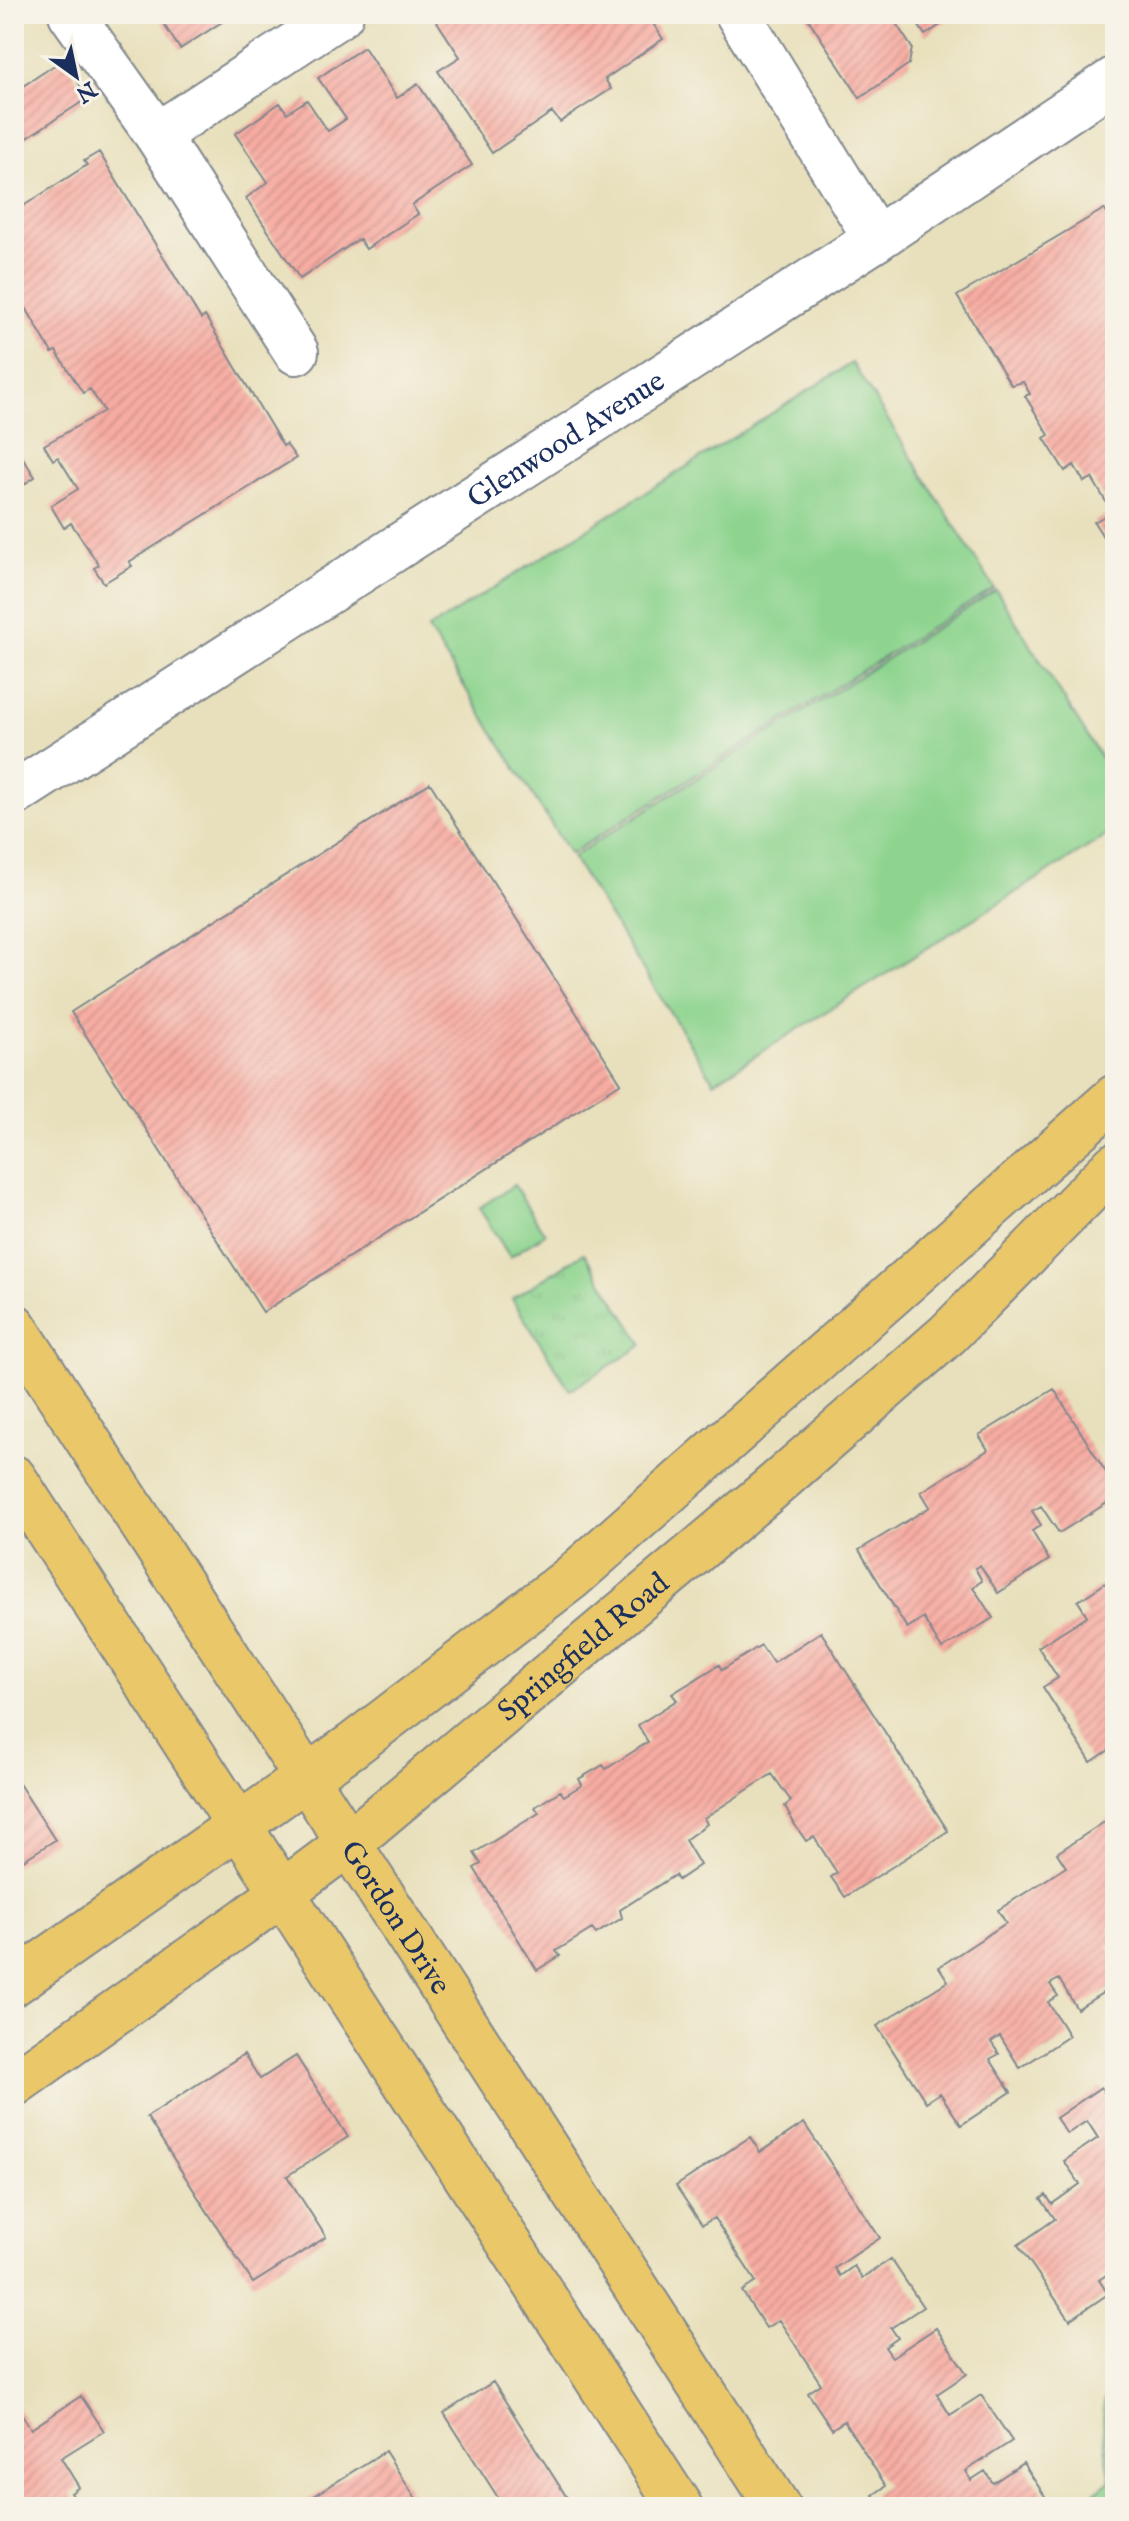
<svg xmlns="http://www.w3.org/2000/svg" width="1129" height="2521" font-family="'IM FELL English',serif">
	<defs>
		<pattern id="park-tufts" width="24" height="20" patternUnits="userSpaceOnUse" patternTransform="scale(2)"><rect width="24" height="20" fill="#8ed48f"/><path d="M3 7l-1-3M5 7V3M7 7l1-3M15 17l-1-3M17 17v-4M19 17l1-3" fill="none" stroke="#7ab67e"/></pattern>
		<pattern id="building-hatch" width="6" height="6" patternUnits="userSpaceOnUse" patternTransform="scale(2)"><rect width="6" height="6" fill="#f7aca2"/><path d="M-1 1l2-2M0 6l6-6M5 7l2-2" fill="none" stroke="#d3948e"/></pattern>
	</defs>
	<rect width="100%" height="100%" fill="#f7f3e8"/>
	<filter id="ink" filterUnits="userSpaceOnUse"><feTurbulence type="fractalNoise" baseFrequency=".0125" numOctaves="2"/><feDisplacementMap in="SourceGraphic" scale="16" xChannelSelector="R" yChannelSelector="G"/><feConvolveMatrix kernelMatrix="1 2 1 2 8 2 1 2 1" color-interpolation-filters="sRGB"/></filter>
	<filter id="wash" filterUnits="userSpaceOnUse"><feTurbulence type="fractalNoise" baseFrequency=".006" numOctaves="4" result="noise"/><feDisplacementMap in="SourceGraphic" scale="32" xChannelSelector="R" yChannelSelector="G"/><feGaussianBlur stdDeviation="1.8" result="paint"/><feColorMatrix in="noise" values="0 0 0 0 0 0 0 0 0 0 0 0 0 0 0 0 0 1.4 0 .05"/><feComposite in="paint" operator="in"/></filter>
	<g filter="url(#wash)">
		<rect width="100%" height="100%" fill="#e8e0bc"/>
		<path fill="#8ed48f" stroke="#548276" stroke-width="2" d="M852,363L994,588L570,854L428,629Z
			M996,590L1115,780V830L714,1082L572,857Z
			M514,1185L545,1234L510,1257L479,1208Z"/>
		<path fill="url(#park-tufts)" stroke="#548276" stroke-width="2" d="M584,1253L643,1345L570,1390L512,1299Z
			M1115,2357V2507H1076L1111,2480C1102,2436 1098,2400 1115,2357Z"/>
		<g id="blocks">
			<path fill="url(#building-hatch)" d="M157,14H221L225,20L180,49Z
				M432,14H647L663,39L605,79L611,89L560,122L552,112L492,153L438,71L460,57Z
				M805,14H890L912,48L909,64L860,98Z
				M911,14H957L925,35Z
				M364,47L397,98L418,84L472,165L412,205L418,214L366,249L359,239L300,279L246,198L268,182L235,134L280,103L287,113L307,100L328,131L346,119L318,78Z
				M64,59L88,98L14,146V92Z
				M99,152L201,319L205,316L283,446L286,444L296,458L129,562L132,566L104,583L94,568L99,565L71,523L64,528L51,506L78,489L58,457L53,460L44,445L104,411L90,389L83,393L56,351L52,353L14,287V212L87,165L84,161Z
				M1104,209L1115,226V556L1094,522L1112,512L1092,478L1084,482L1074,465L1065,471L1044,438L1049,435L1025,396L1030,394L1023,382L1011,385L957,296Z
				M14,444L35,477L14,491Z
				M430,783L621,1083L263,1312L71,1012Z
				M1054,1389L1115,1487V1498L1059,1533L1041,1506L1032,1511L1041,1525L1032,1531L1049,1560L998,1593L980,1565L975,1568L982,1581L973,1587L993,1618L942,1649L923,1618L907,1628L859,1550L930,1507L921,1492L988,1450L979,1435Z
				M1115,1577V1746L1091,1762L1043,1687L1058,1678L1038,1647L1087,1616L1078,1601Z
				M821,1632L948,1831L845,1897L831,1877L837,1873L814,1837L806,1841L795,1825L785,1806L791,1801L772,1774L704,1818L707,1824L685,1840L700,1865L678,1880L675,1875L620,1910L622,1918L596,1934L592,1929L556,1951L560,1956L537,1970L474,1868L481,1864L474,1853L539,1813L535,1807L560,1791L564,1796L582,1785L579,1779L603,1765L606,1769L648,1742L638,1725L677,1700L672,1694L719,1665L722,1670L761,1645L773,1663Z
				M14,1776L55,1840L14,1866Z
				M1115,1815V1924L1109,1927L1115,1942L1108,1947L1115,1958V1985L1077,2009L1059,1979L1050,1984L1058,1996L1048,2002L1069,2036L1020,2068L1000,2036L991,2042L999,2054L990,2059L1011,2092L961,2125L940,2093L926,2102L877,2026L948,1981L939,1967L1006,1923L998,1910L1066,1867L1057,1853Z
				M244,2054L260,2079L296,2056L348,2137L287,2176L326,2237L253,2283L147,2117Z
				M1101,2087L1105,2093L1115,2087V2269L1099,2280L1108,2294L1070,2320L1018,2245L1055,2219L1041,2199L1046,2195L1052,2204L1080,2184L1064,2161L1098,2138L1087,2121L1067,2134L1056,2118Z
				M804,2123L880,2238L835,2268L840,2276L854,2266L862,2278L891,2259L923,2307L891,2328L898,2338L885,2347L892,2357L936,2328L967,2374L937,2394L950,2415L981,2395L1012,2441L966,2471L971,2480L985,2471L993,2483L1023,2463L1052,2507H881L873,2495L886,2486L844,2421L832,2429L808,2393L821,2384L779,2320L766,2328L742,2291L756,2282L714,2218L702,2225L676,2186L750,2137L760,2152Z
				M493,2382L573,2507H504L444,2413Z
				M81,2396L104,2431L61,2458L79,2487L71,2493L80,2507H14V2402L31,2429Z
				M385,2451L421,2507H297Z"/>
		</g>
	</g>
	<g filter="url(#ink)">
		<use href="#blocks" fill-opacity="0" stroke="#82888d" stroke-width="2"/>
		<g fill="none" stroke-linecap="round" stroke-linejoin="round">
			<g stroke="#82888d" stroke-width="48">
				<g id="minor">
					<path d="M71,14L157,135L296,352"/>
					<path d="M738,14L876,239"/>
					<path d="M157,135L341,14"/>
					<path id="s1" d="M14,794L876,239L1115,79"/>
				</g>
			</g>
			<g stroke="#82888d" stroke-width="48">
				<g id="major">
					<path id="s2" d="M14,1326L778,2507"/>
					<path d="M14,1478L680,2507"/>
					<path d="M14,1983L353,1745L571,1578L1115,1097"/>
					<path id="s3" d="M14,2084L247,1919L350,1842L768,1491L948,1334L1115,1165"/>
				</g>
			</g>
			<use href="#minor" stroke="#fff" stroke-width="44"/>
			<use href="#major" stroke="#eac769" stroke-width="44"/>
		</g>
	</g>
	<g text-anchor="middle" stroke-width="8" stroke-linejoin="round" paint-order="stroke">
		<g font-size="30" fill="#1b2f5e" stroke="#f7f3e8">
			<text dy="10" stroke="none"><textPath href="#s1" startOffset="656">Glenwood Avenue</textPath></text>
			<text dy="10" stroke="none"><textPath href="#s3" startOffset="718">Springfield Road</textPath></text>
			<text dy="10" stroke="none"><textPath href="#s2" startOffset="704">Gordon Drive</textPath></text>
		</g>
	</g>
	<rect width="1129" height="2521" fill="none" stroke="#f7f3e8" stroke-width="48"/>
	<g transform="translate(76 76) rotate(147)" stroke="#f7f3e8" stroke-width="6" paint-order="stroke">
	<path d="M0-6L14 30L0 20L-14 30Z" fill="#1b2f5e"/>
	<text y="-12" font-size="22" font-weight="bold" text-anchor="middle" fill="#1b2f5e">N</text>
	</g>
</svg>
